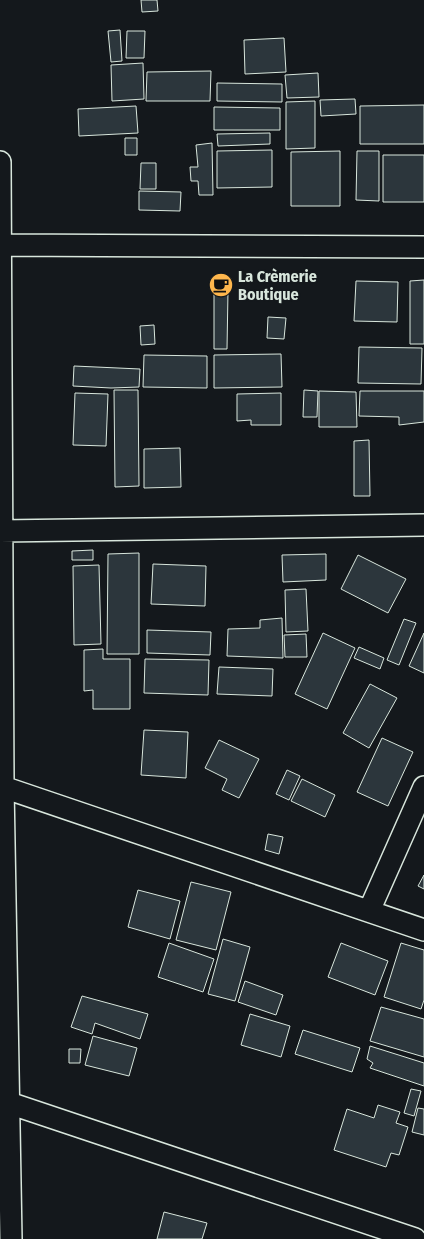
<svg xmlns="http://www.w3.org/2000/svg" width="424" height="1239" font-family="'Fira Sans Condensed',sans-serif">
	<rect width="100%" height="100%" fill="#14181c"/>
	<path fill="#2c363c" stroke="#d8e6dc" d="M141,0H157L158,11L142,12Z
		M120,30L122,61L111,62L108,31Z
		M127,31H145L144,58H126Z
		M284,38L286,72L245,74L244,40Z
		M143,63L144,99L112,101L111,65Z
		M211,71L210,101H146L147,72Z
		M318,73L319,97L287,98L285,75Z
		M217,83L282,84V102L217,101Z
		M355,99L356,114L321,116L320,100Z
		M315,101V148L286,149V102Z
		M424,105V144H360V106Z
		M136,106L138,133L79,136L78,109Z
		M214,107L280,108V130H214Z
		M270,133V144L218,146L217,134Z
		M125,138H137V155H125Z
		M212,143L213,195H199L198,181H191L190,167H198L196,145Z
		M272,150V187L217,188V151Z
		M340,151V206H291V152Z
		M357,151H379V201L356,200Z
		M383,155H424V202H383Z
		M141,163H156V189H140Z
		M139,191L181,192L180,211L139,210Z
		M424,280V344H410V281Z
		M356,281L398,282L397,322L354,321Z
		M214,291H228L227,349H214Z
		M268,317L286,318L284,339L267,338Z
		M154,325L155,344L141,345L140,326Z
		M359,347L422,348L421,384L358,383Z
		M281,354L282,387L214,388V355Z
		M144,355L207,356V388L143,387Z
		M74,366L140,369L139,387L111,388L73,386Z
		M114,390H138L139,486L115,487Z
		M304,390L318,391L317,417H303Z
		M319,391L356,392L357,427H319Z
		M360,391H424V422L399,425V417L359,416Z
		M75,393L108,394L106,446L73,445Z
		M281,393V425H251V420L237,421V394Z
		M369,440L370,496H354V441Z
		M180,448L181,487L144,488V449Z
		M93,550V560H72V551Z
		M139,553V654H107L108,554Z
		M326,554V580L283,582L282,555Z
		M358,555L406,579L388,613L341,589Z
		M153,564L206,566L205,606L151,604Z
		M99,565L101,644L74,645L73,566Z
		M306,589L308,631L286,632L285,590Z
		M282,618L283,658L227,656L228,629L260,628V620Z
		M404,619L416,623L399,665L387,660Z
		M147,630L211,632L210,655L147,653Z
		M323,633L355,648L327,709L295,694Z
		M424,633V673L409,666Z
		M306,634L307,657H285L284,635Z
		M359,647L384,658L380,669L354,658Z
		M103,649V659H130V709H93V690L84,691V650Z
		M145,659L209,660L208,695L144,693Z
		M219,667L273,669L272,696L217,694Z
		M370,684L397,698L369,748L343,733Z
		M144,730L188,732L186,778L141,775Z
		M382,738L413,752L388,806L357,792Z
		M219,740L259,759L239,798L222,790L227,779L205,768Z
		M287,770L300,776L289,800L276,794Z
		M302,779L335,795L325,817L291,801Z
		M268,834L283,837L279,854L265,850Z
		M424,875V889L418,886Z
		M191,882L231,892L216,950L176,940Z
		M138,890L180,901L170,939L128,927Z
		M223,939L250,947L235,1001L208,994Z
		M169,943L214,959L203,992L158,977Z
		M341,943L388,961L375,995L328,977Z
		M401,943L424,950V1000L421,1009L384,997Z
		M245,981L283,995L276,1015L238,1002Z
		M82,996L148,1014L140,1039L95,1023L92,1034L71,1027Z
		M381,1007L424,1019V1057L370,1041Z
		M250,1014L290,1026L281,1057L241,1045Z
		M303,1030L360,1048L352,1072L295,1054Z
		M93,1036L137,1048L129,1076L85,1065Z
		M370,1046L424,1063V1086L370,1068L373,1063L367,1059Z
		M69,1049H81L80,1063H69Z
		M411,1089L421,1091L414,1116L404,1113Z
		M378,1105L400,1112L396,1123L408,1127L399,1155L391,1153L386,1167L334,1150L347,1109L374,1118Z
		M418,1108L424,1109V1135L412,1132Z
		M164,1212L207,1223L202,1239H157Z"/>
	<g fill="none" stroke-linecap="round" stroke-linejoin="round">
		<g stroke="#d8e6dc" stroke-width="24">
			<path id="street" d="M0,162L3,786L11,1239
				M0,245L424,247
				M0,531L424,525
				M0,786L424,930
				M369,911L424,787
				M0,1101L9,1103L415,1239"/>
		</g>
		<use href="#street" stroke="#14181c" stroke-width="21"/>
	</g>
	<defs>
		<g id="cafe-disc" transform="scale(1.25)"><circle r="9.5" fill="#ffb74d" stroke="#14181c"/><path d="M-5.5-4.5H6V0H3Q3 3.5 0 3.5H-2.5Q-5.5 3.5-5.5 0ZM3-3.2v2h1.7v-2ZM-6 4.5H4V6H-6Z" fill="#111"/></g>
	</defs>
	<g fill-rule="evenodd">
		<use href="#cafe-disc" x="221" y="285"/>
	</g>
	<g text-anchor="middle" stroke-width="4" stroke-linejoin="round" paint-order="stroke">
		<g font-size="16" font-weight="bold" fill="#d8e6dc" stroke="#14181c" text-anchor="start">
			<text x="238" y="282">La Crèmerie<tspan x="238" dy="18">Boutique</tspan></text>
		</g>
	</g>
</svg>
